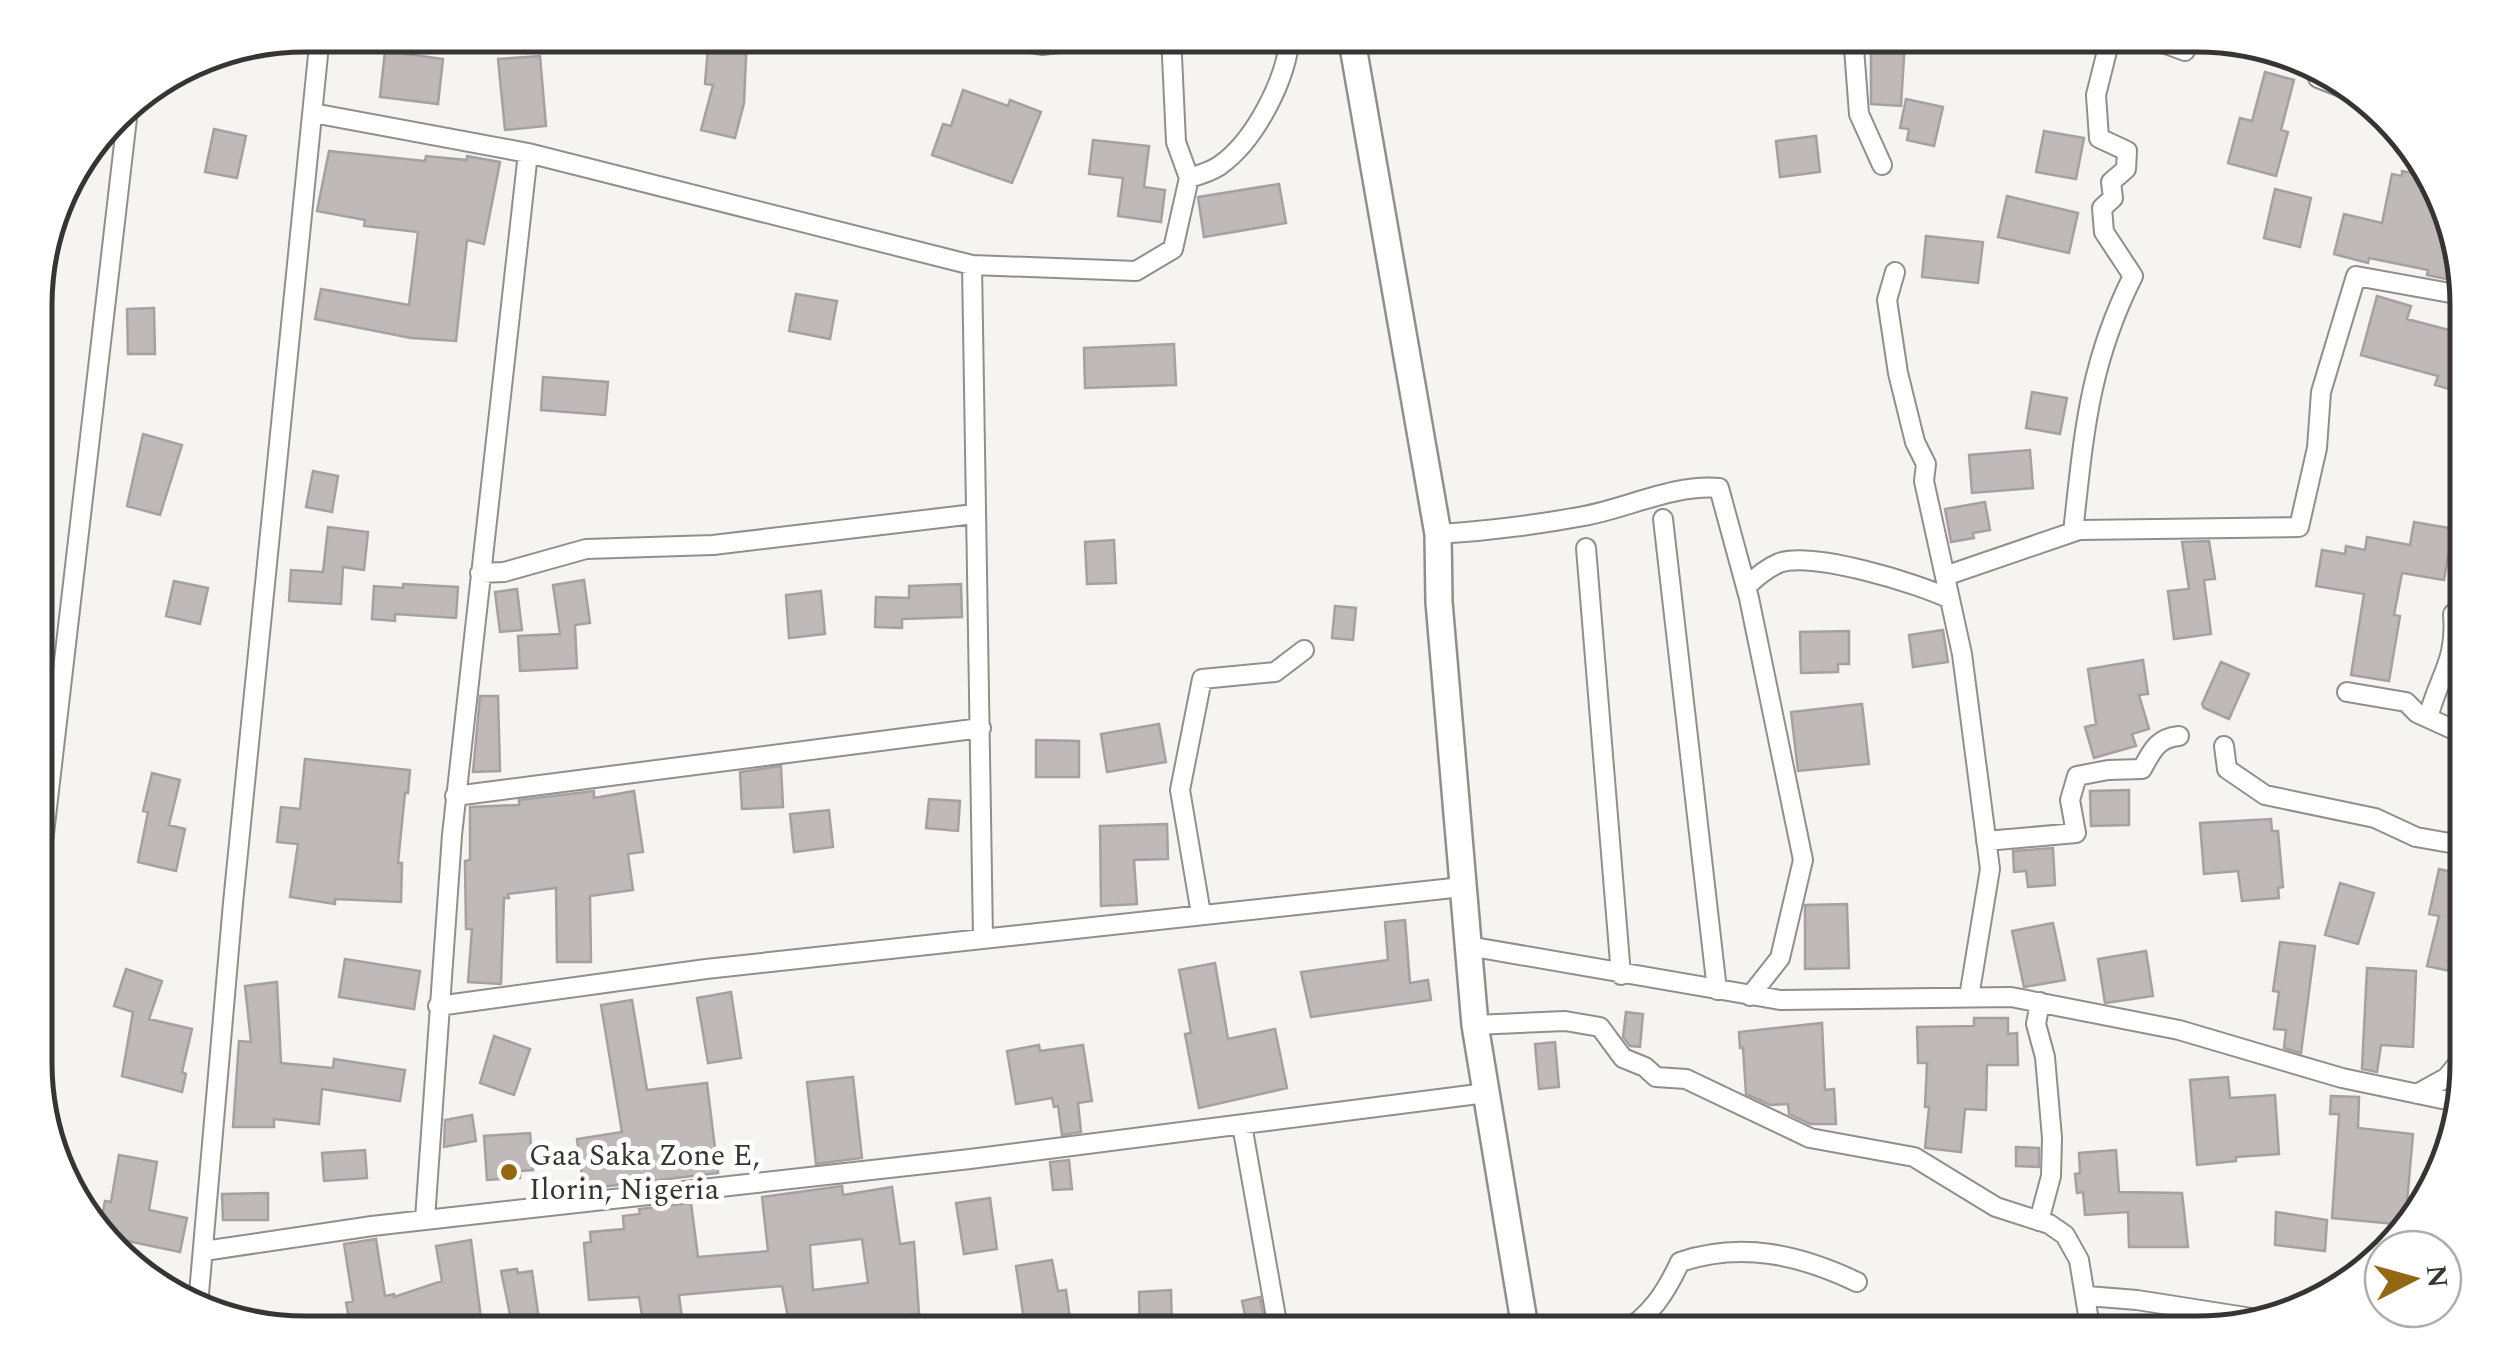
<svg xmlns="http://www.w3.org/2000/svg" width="2503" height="1369" font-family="Spectral,serif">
	<rect width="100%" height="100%" fill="#f5f4f0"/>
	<path fill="#bfb9b9" stroke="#a6a1a0" stroke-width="2.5" fill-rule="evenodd" d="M709,35H747L744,103L735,138L701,130L713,85L705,84Z
		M1871,38L1905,40L1901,106L1871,104Z
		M385,51L443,59L438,104L380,97Z
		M540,56L546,126L505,130L498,59Z
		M2265,72L2294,80L2281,130L2288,132L2276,176L2228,163L2240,118L2252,121Z
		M963,90L1008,106L1010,100L1041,112L1012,183L932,155L943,124L951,126Z
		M1906,99L1943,107L1934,146L1907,140L1909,129L1900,128Z
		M214,129L246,136L237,178L205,172Z
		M2044,131L2084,138L2076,179L2036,172Z
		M1816,136L1820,172L1780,177L1776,141Z
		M1093,140L1149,146L1144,187L1165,190L1161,222L1118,216L1123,178L1089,174Z
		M329,151L425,161L426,156L467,160V156L500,162L484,244L467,240L456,341L411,338L315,319L321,289L409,305L418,232L364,226L365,220L317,211Z
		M2402,171L2422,175L2421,180L2432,184L2466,283L2427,275L2428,270L2369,258L2368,263L2334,254L2344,214L2382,223L2392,174L2402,176Z
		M1279,184L1286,223L1204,237L1198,197Z
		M2275,189L2311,198L2300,247L2264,238Z
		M2007,196L2078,213L2069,253L1998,237Z
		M1926,236L1983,242L1978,283L1922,277Z
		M796,294L837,301L830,339L789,331Z
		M2377,296L2411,306L2407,319L2453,331L2460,307L2467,308V394L2435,385L2438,376L2361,355Z
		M154,308L155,354H128L127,309Z
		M1174,344L1176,385L1085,388L1084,348Z
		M543,377L608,382L605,415L541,410Z
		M2032,392L2067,398L2060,434L2026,428Z
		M143,434L182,445L160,515L127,506Z
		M2030,450L2033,488L1972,493L1969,455Z
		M313,471L338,476L332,512L306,507Z
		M1985,502L1990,530L1973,533L1974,538L1951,542L1945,509Z
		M2414,522L2467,531V560L2448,556L2444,580L2402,573L2394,615L2400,616L2389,681L2351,675L2364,594L2316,586L2322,550L2345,554L2346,546L2365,550L2367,537L2410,545Z
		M328,527L368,532L364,570L343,567L341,604L289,601L291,570L323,572Z
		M1114,540L1116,583L1087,584L1085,542Z
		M2209,541L2215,579L2204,580L2211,634L2174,639L2168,591L2189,589L2182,542Z
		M584,580L590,623L575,625L577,668L520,671L518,636L560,634L553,585Z
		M174,581L208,588L200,624L166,616Z
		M403,584L458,587L456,618L395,614V621L372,619L374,586L403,588Z
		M961,584L962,617L902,619V628L875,627L876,597L909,598V586Z
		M517,589L522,630L500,632L495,592Z
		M821,591L825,634L789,638L786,595Z
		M1335,606L1356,608L1353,640L1332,638Z
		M1943,630L1948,662L1913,667L1909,635Z
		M1849,631V664H1838V672L1801,673L1800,632Z
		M2143,660L2148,694L2139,695L2149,729L2132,734L2136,746L2094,758L2085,727L2096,724L2088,669Z
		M2221,662L2249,674L2229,719L2204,708L2202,704Z
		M480,696H498L500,771L473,772Z
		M1862,704L1869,764L1798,771L1791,712Z
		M1159,724L1166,762L1107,772L1101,734Z
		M1036,740L1079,741V777H1036Z
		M305,759L410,770L408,793H405L398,863H402L401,902L335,899V904L290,897L298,844L277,842L281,807L300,809Z
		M781,766L783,807L742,809L740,772Z
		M152,773L180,780L169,825L185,829L176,871L138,862L148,812L143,811Z
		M2129,790V825L2091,826L2090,791Z
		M594,791V798L634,791L643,852L628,854L633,890L590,896L591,962H557L556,888L508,894L509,898H504L501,984L468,982L472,929H466L465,861L470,860V807L519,805V800Z
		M929,799L960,801L958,831L926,828Z
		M829,810L833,847L794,852L790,814Z
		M2271,819L2272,831H2278L2283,887L2278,888L2279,898L2242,901L2238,871L2204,874L2200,823Z
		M1167,824L1168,859L1134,860L1137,904L1101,906L1100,826Z
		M2053,848L2055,885L2028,887L2026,871L2014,872L2013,851Z
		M2439,869L2467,875V900L2462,924L2467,926V933L2459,973L2427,966L2439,916L2429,914Z
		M2340,883L2374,893L2358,944L2325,935Z
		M1847,904L1849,968L1805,969V905Z
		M1405,920L1410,983L1428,980L1431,1000L1311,1017L1301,972L1388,960L1385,922Z
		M2053,923L2065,980L2024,987L2012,931Z
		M2280,942L2315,946L2301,1053L2284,1048L2286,1030L2274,1029L2279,992L2273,991Z
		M2146,951L2153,996L2105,1003L2098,959Z
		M345,959L420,971L414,1009L339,997Z
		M1215,963L1228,1039L1275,1029L1287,1088L1199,1108L1185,1034L1191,1033L1179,970Z
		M2367,968L2416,971L2413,1047L2381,1045L2377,1072L2362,1069Z
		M126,969L162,981L149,1019L192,1029L182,1072L186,1074L182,1092L122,1076L133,1012L114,1006Z
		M277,982L281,1063L333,1068L334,1059L405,1070L400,1101L322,1089L319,1124L274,1119V1127H233L239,1041L251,1042L245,986Z
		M731,992L741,1058L708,1063L697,998Z
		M632,1000L647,1090L707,1083L718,1173L584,1189L577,1139L622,1132L601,1005Z
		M1626,1012L1643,1014L1640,1047L1630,1046L1623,1037Z
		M1974,1018H2008V1034L2017,1033L2018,1065H1987L1986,1110L1965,1109L1961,1152L1925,1148L1929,1107H1925L1927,1063H1918L1917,1027L1974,1026Z
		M1822,1023L1825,1090L1834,1089L1836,1124H1810L1789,1114L1788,1104L1770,1105L1746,1094L1743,1048H1740L1739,1032Z
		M494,1036L530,1049L514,1095L480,1083Z
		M1555,1042L1559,1087L1539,1089L1535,1044Z
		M1039,1045L1040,1051L1083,1045L1092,1101L1078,1103L1081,1132L1062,1135L1058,1106L1054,1107L1052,1098L1016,1104L1007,1051Z
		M853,1077L862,1158L816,1164L807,1082Z
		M2228,1077L2230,1098L2275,1095L2279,1154L2236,1157V1161L2197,1165L2190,1080Z
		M2331,1096L2359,1097L2358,1128L2413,1134L2405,1225L2332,1218L2339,1114H2330Z
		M472,1115L476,1141L444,1147L445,1120Z
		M530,1133L533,1170L520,1171V1178L487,1180L484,1136Z
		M2016,1147L2039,1148V1167L2016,1166Z
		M365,1150L367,1178L324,1181L322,1153Z
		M2116,1150L2119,1192L2182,1193L2188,1247H2129L2128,1212L2085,1215L2083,1192L2077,1193L2075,1174L2080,1173L2079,1153Z
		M119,1155L157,1162L149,1210L187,1218L180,1252L104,1236L99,1231L105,1201L111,1202Z
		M1069,1160L1072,1189L1053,1190L1050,1162Z
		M842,1186L843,1195L892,1187L900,1244L914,1242L919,1314L877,1318L879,1334H791L782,1286L679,1295L684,1334H645L639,1297L589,1300L584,1243L591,1242L590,1232L624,1229L623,1216L640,1214L639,1209L691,1203L698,1257L759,1252L768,1251L762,1197ZM862,1239L868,1283L813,1290L810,1245Z
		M268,1193V1220H223L222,1194Z
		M990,1198L997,1249L964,1254L956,1203Z
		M2276,1212L2327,1220L2325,1251L2275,1245Z
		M376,1239L385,1296L394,1294V1297L442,1281L436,1246L471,1240L483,1334H352L346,1303L353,1301L344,1244Z
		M1052,1260L1058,1291L1066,1290L1072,1334H1026L1016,1266Z
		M517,1269L518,1273L532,1271L541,1334H514L501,1271Z
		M1171,1290L1172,1334H1140L1139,1292Z
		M1260,1297L1266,1330L1249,1334L1242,1301Z"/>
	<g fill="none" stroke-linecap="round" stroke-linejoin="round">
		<g stroke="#908f8b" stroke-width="22">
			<path id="street" d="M986,35L1042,45L1122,35
				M1171,35L1176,142L1189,178
				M1853,35L1859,114L1882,165
				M2141,35L2185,51
				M2318,78L2356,93
				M313,113L528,153L452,835L425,1219
				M528,153L972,265L983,938
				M972,265L1136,271L1173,249L1189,178C1199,175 1210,172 1219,166C1255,141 1287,79 1290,35
				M1895,272L1887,300L1898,373L1915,442L1926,464L1924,481L1962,654L1990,869L1969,997
				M1663,519L1717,990
				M2073,532C2084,435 2088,366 2133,276L2104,232L2102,208L2113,198L2111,182L2126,169L2127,151L2099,138L2096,95L2111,35
				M1438,534C1486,531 1536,525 1584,516C1628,508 1674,484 1719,488L1749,598L1803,860L1780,958L1750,996
				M1586,548L1621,975
				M480,573L504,572L586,549L713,545L974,514
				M1945,576L2079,530L2299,527L2317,448L2321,392L2356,276L2467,296
				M1746,587C1755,578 1767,568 1779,563C1812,551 1917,583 1950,599
				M2347,692L2406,702L2417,713L2450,728L2467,729
				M2428,718C2439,675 2457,662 2453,614L2467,616
				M2224,746L2227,769L2265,795L2375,818L2416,837L2467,846
				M455,796L981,728
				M1986,841L2076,833L2070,800L2077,776L2108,770L2142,769C2152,751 2157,738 2179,736
				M37,894L129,101
				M1201,914L1180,790L1202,679L1275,672L1304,650
				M1468,946L1780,1000L2011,997L2179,1030L2342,1078L2461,1103
				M438,1006L706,969L1462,887
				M1475,1025L1565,1021L1600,1027L1623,1058L1645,1067L1656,1077L1686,1079L1810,1138L1914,1157L1996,1207L2049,1224L2065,1235L2079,1260L2091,1333
				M2417,1094L2446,1078L2467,1053
				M1242,1125L1279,1334
				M2039,1221L2051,1176L2052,1138L2045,1057L2036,1024L2040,1002
				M204,1251L372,1226L970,1159L1486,1093
				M2087,1296L2137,1300L2258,1319
				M198,1305L233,903L320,35
				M1621,1334C1651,1315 1665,1294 1680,1262C1742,1241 1800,1255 1857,1282"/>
		</g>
		<g stroke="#908f8b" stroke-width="30">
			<path id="secondary" d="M1351,35L1438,534L1439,602L1475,1025L1526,1334"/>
		</g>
		<use href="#street" stroke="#fff" stroke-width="18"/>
		<use href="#secondary" stroke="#fff" stroke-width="25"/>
	</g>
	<circle fill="#946713" stroke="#fff" stroke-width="4" cx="509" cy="1172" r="10"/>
	<g text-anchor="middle" stroke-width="10" stroke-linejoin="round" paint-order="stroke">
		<g font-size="30" fill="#363533" stroke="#fff" text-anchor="start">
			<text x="529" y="1165">Gaa Saka Zone E,<tspan x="529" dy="34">Ilorin, Nigeria</tspan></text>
		</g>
	</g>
	<path d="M0 0H2503V1369H0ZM305 52H2197A253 253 0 0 1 2450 305V1063A253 253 0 0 1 2197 1316H305A253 253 0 0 1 52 1063V305A253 253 0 0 1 305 52Z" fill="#fff" fill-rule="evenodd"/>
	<path fill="none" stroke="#363533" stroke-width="5" d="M305 52H2197A253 253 0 0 1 2450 305V1063A253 253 0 0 1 2197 1316H305A253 253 0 0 1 52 1063V305A253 253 0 0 1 305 52Z"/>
	<g transform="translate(2413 1279) rotate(84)"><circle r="48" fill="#ffffff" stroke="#afaead" stroke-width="2.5"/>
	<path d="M0-8L18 38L0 25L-18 38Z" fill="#946713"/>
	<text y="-15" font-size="28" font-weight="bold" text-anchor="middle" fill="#363533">N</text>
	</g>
</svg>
